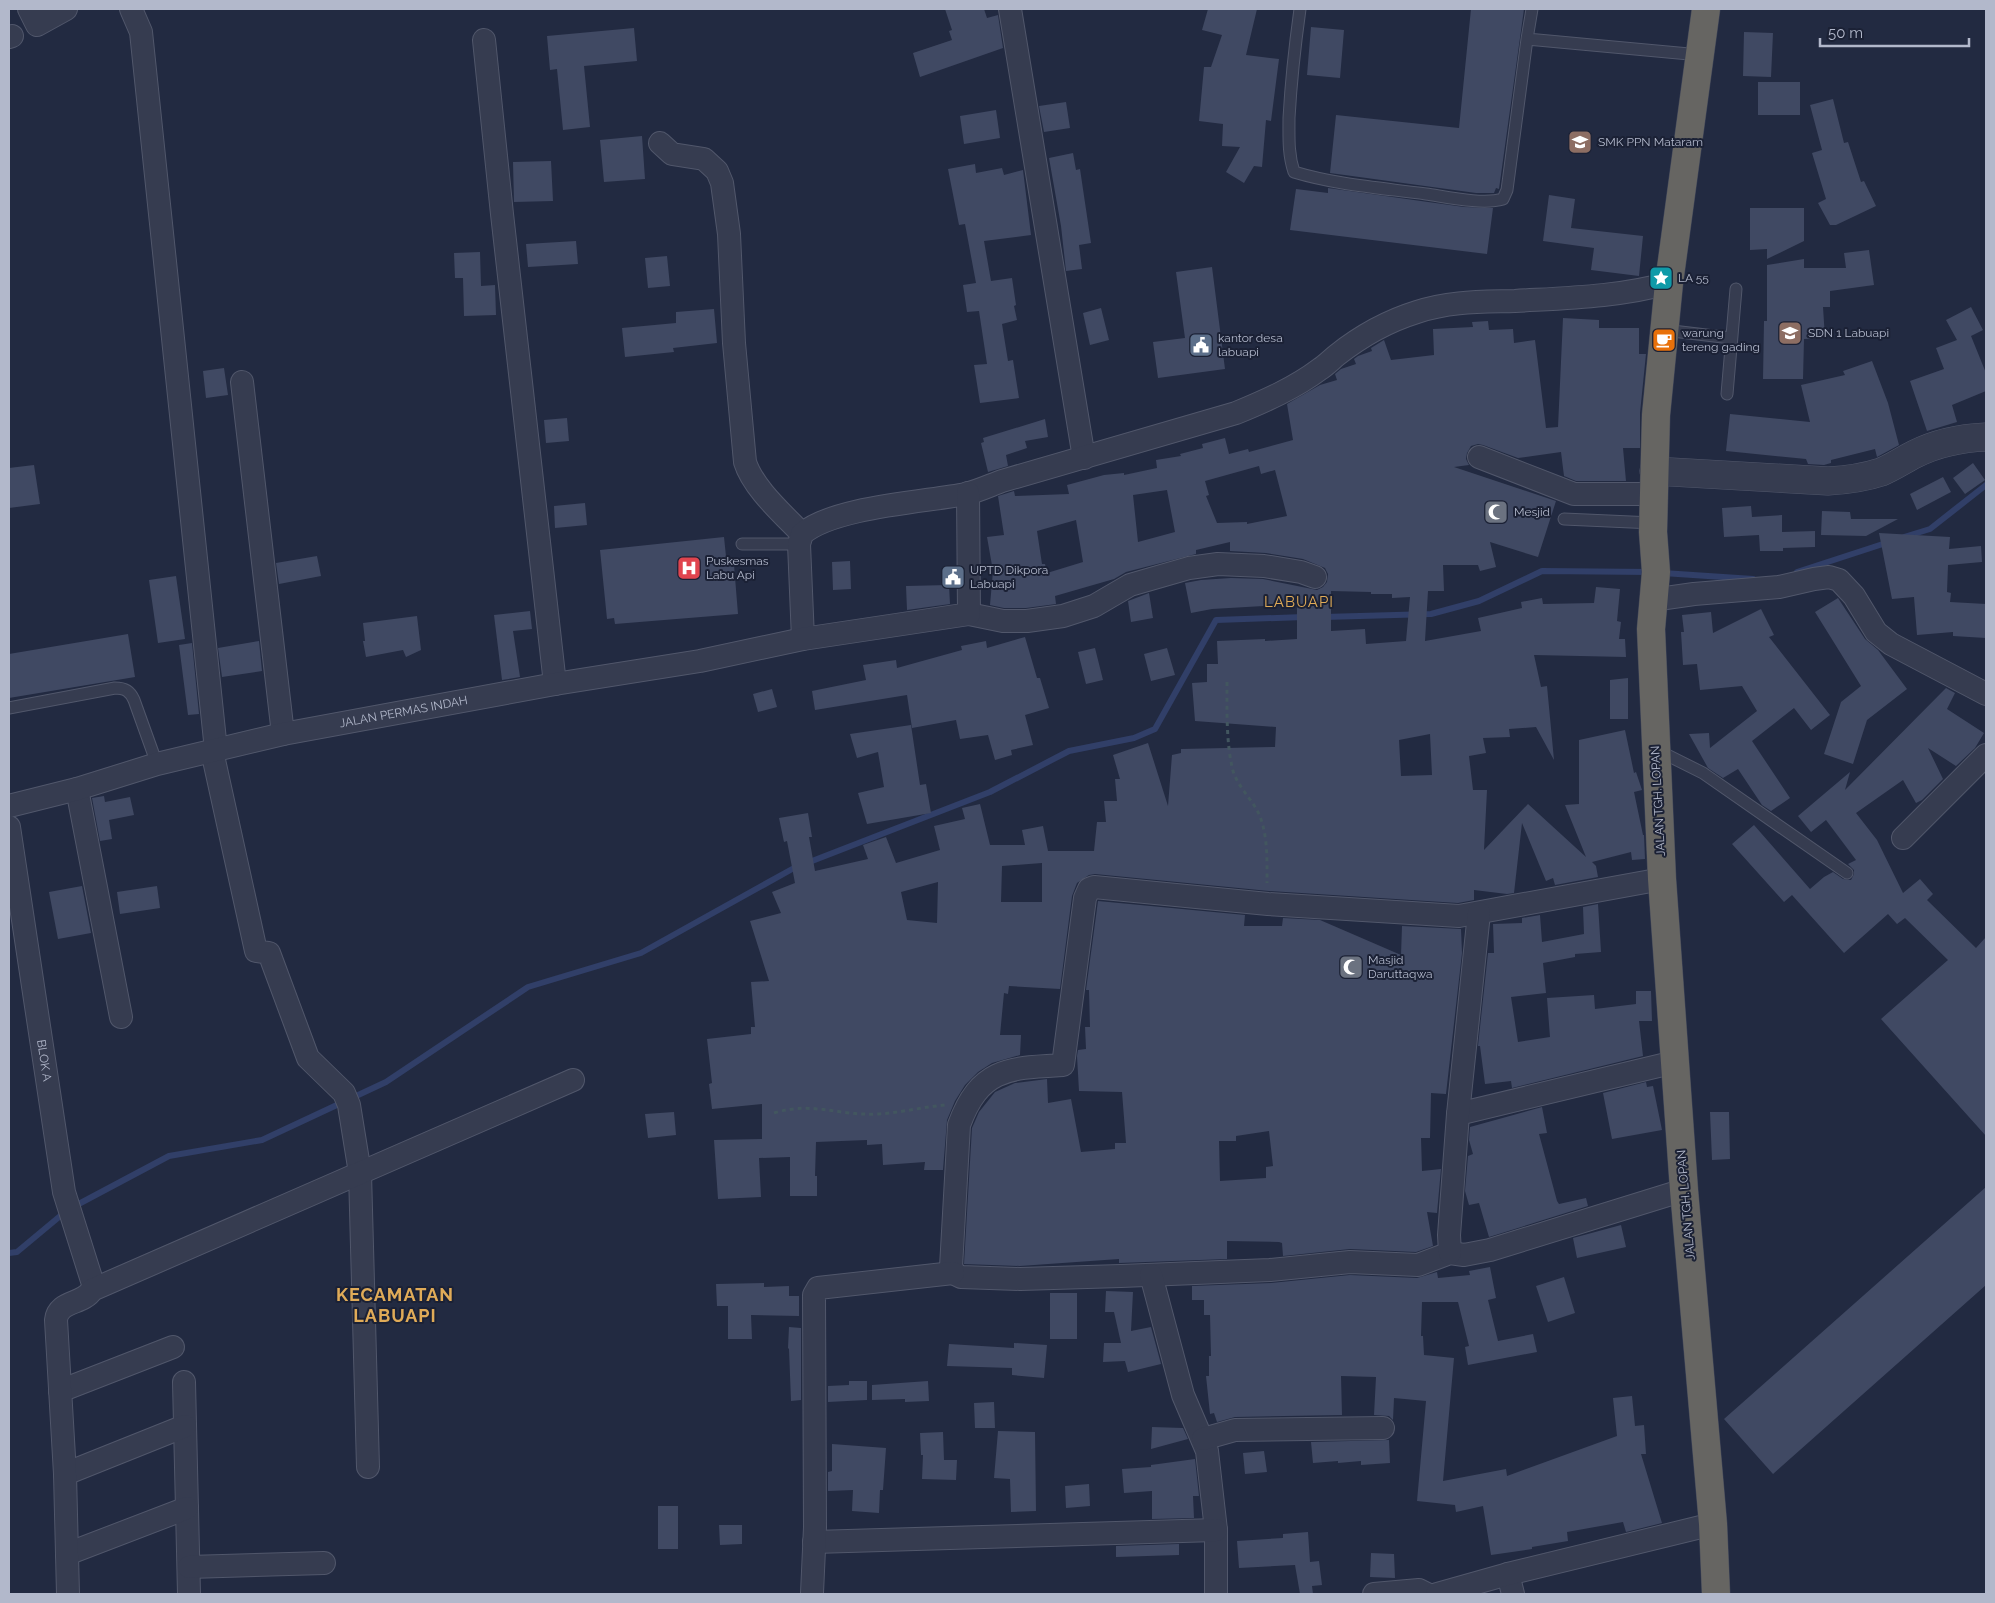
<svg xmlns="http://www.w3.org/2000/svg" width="1995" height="1603" font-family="Raleway,sans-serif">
	<rect width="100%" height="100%" fill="#222a41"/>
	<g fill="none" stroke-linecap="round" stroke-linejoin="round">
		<path stroke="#313f68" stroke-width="6" d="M1904,537L1930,529L1986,485
			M1797,572L1889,542
			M1663,573L1753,579
			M1324,617L1431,614L1479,601L1542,571L1651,572
			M73,1207L169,1156L262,1140L386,1082L528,987L641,953L794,868L990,792L1069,751L1134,738L1155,729L1216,620L1304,617
			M9,1253L17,1252L65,1212"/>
	</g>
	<path fill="#404963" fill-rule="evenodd" d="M945,9H984L987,18L998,15L1003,48L920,77L913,53L952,40L949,31L952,30Z
		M1208,9H1257L1246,55L1279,59L1271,121L1266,120L1262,167L1254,166L1244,183L1226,172L1240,147L1222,146L1223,124L1199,121L1204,67H1211L1222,35L1202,30Z
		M1471,9H1524L1499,189L1496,188L1494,193H1476L1330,173L1336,115L1459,128Z
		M1311,27L1344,30L1340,78L1307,75Z
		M634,28L637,61L584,66L590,127L563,130L557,69L550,70L547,36Z
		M1744,32L1773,33L1771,77L1743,76Z
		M1758,82H1800V115H1758Z
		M1833,99L1844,143L1848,142L1861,182L1864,181L1876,206L1836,225H1830L1818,203L1826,199L1812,153L1822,150L1810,105Z
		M1066,102L1070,128L1044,132L1039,106Z
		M996,110L1000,138L964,144L960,116Z
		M642,136L645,179L604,182L600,140Z
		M1073,153L1076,170L1080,169L1091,243L1079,245L1082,269L1066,271L1061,226L1049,158Z
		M551,161L553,201L514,202L513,162Z
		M975,164L976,173L1002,168L1004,175L1023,170L1031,235L984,241L991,281L1012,278L1016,305L1014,306L1017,320L1002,324L1008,361L1013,360L1019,398L980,403L974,365L987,364L979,311L967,312L963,285L976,283L965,224L959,225L948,169Z
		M1328,188L1464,207L1493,208L1487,254L1290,230L1296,189L1328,193Z
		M1549,195L1575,199L1571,228L1643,236L1639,276L1591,270L1594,248L1543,241Z
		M1750,208H1804V241L1767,259V249L1750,250Z
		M576,241L578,264L528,267L526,244Z
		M1869,250L1874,285L1830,291V307H1823L1825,338L1804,339L1803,379H1763L1764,321H1767V265L1804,259V268H1846L1844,253Z
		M480,252L481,286L495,285L496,315L464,316L463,278H455L454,253Z
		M667,256L670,286L648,288L645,258Z
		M1212,267L1225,369L1158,378L1153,342L1185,338L1176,272Z
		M1971,307L1983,330L1971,336L1986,373V391L1952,405L1957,422L1927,431L1910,381L1944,369L1936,348L1957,340L1946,320Z
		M1101,308L1109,340L1090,345L1083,313Z
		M714,309L717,343L673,348L674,352L625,357L622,328L676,323V312Z
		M1563,318L1599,320V328H1639V354H1646L1640,413V448H1623L1626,481H1576L1564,476L1561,452L1518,458L1483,445L1478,444L1471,446L1467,453L1466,459L1469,465L1454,467L1556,501L1538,557L1490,542L1496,567L1480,571L1478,565H1443L1444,591H1428L1425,641L1481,631L1478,618L1522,608L1521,602L1542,598L1543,604L1594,603L1596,587L1620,589L1617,621L1621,622L1619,639H1625L1626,657L1534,655L1541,687L1547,686L1554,760L1536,727L1509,729L1510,737L1483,738L1486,753L1469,756L1473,790H1487L1484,850L1528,804L1586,857L1565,805L1579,804V740L1625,730L1634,773L1636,772L1642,790L1634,792L1643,835H1644L1645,859L1632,860L1631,852L1592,862L1596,866L1598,877L1555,885L1553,878L1546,881L1522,823L1514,893L1507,894L1474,890V900L1458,903L1269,891L1095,874L1089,875L1077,883L1072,896L1060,989L1009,986L1008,994L1004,993L1000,1035H1021L1020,1055L992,1063L978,1072L965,1085L955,1101L947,1120L943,1170H924L925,1162L883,1165L882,1144L867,1145V1140L816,1142L815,1176H817V1196H790V1157L759,1158L761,1197L718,1199L714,1140L762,1139V1104L712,1109L709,1084L712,1083L707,1039L751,1034V1027H755L751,982L769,981L750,921L781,913L772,892L795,883L787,841L784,842L779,818L808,813L812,837H809L815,871L868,859L863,845L886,837L896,863L940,850L934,826L965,819L962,808L980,804L990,845H1025L1022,830L1043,826L1048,851H1094L1097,822H1106L1104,801H1117L1115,779H1120L1113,755L1148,743L1168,806L1172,755L1181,753V749L1275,747L1276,727L1195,721L1192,683L1207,682V664H1218L1217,641L1265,639V641L1297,639V604L1212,609L1191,613L1185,583L1201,580L1231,578L1263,579L1317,590L1323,587L1327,582L1328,574L1325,568L1303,559L1266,553L1230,551V542L1196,550V554L1126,572L1114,579L1055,596L1056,604L1026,608H1004L990,605L993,571L987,537L1004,535L998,496L1014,491L1015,496L1069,494L1067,485L1104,475L1124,473V475L1157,468L1156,460L1181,456L1180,454L1203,448L1202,444L1225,438L1229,454L1248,449L1249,452L1293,440L1287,404L1320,385L1337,380L1335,374L1341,369L1356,364L1354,359L1358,356L1372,351L1371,348L1384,340L1391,360L1434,355L1433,329L1473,327L1472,322L1488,321L1489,330L1513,329L1514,343L1535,340L1546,428L1558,427ZM1259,466L1261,474L1275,470L1287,516L1247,524V522L1217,523L1206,496L1209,495L1205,481ZM1167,490L1175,532L1138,542L1133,495ZM1076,520L1083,562L1047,573L1045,564H1042L1037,531ZM1331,591L1371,592V594H1392V598L1410,597L1406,641L1366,644L1365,629L1331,631ZM1430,734L1432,775L1401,776L1399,740ZM1042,863V902H1001L1002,866ZM938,882L937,923L907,920L901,892Z
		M1872,361L1888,403L1899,445L1877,457L1875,449L1831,460V463L1824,465L1808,464L1806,459L1726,451L1730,414L1810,422L1801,385L1845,375L1843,371Z
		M224,368L228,395L206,398L203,371Z
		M567,418L569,441L546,443L544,420Z
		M1045,419L1048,437L1025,441L1027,448L1006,455L1008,466L988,472L981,443L984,442L983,438Z
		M1973,463L1985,480L1965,494L1953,478Z
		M34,465L40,504L9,508V468Z
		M1943,477L1951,492L1917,510L1910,494Z
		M585,503L587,525L555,528L554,506Z
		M1751,506L1752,517L1782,515V532L1815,531V547L1783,548V551H1760L1759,535L1724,537L1722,508Z
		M1822,511L1850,512L1851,519H1898L1866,536L1821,535Z
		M1879,533L1950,537L1949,549L1981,546L1982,562L1948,565L1947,592L1951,593L1950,602L1986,604V638L1953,636V632L1917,635L1914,597L1892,599Z
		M724,537L727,566L734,565L738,614L615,624L614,618L607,619L600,550Z
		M317,556L321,576L279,584L276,563Z
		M850,561L851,589L833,590L832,562Z
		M176,576L185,639L158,643L149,580Z
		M949,585L950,604L907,610L906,586Z
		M1149,593L1153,618L1131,622L1128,601Z
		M1838,598L1865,639L1878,650L1907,689L1867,720L1853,764L1824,754L1841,702L1861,686L1815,612Z
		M1761,609L1774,635L1769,637L1830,715L1811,730L1794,708L1752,741L1790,798L1771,811L1762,805L1738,769L1723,778L1708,768L1689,734L1709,733L1710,748L1757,711L1742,686L1700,690L1697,664L1683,665L1681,632H1684L1682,615L1711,612L1713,633Z
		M530,611L532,629L513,631L520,677L502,680L494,615Z
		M417,616L421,650L406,657L403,650L366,657L363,641H365L363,623Z
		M128,634L135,677L9,698V654Z
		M1025,637L1037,678H1040L1049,708L1025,715L1033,745L1011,750L1012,755L995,760L988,735L960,739L956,720L912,728L907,695L815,710L812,691L866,680L863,665L896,660L897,668L962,650L961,646L986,641L987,648Z
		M259,641L262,671L222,677L218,648Z
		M192,643L199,714L188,715L179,645Z
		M1095,648L1103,680L1086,684L1078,652Z
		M1167,648L1175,675L1151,681L1144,654Z
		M1628,678V719H1610V680Z
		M1946,688L1955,693L1947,709L1984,733L1975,748L1956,766L1928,748L1943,779L1922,800L1916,803L1903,780L1856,813L1877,840L1903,893L1920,879L1933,894L1927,900L1976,948L1986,937V1136L1881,1019L1948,960L1905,918L1897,924L1888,914L1844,953L1792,895L1784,902L1732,844L1754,825L1810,889L1824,877L1833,872L1843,879L1851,880L1854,874V870L1848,864L1856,860L1826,820L1811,832L1798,816L1850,772L1845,790Z
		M772,689L777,707L758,712L753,694Z
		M911,725L920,785L926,784L931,813L867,824L858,793L884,787L878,752L857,758L850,734Z
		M104,796L105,802L130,797L134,815L109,820L112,839L100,841L92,798Z
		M82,886L91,933L58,939L49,892Z
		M157,886L160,908L120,914L117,892Z
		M1098,901L1245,915L1244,926H1282L1283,918L1320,920L1401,955L1402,926L1461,929L1462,953L1446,1094L1431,1093L1430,1138H1421L1422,1171L1441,1169L1437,1213L1427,1212L1433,1246L1416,1252L1350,1249L1283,1256L1282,1243L1279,1242L1227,1241V1259L1119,1263V1259L1020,1266L964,1264L972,1128L979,1112L995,1092L1015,1083L1047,1079L1048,1103L1071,1099L1081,1152L1115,1149V1143H1126L1122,1092L1079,1091L1077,1056L1078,1050L1086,1049L1085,1027H1090L1089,990H1086ZM1269,1131L1273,1166L1266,1167V1178L1220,1181L1219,1141H1236V1136Z
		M1598,904L1601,952L1575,954V957L1543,963L1546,993L1511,997L1518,1042L1550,1037L1547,998L1594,995L1595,1009L1636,1004V991H1651L1652,1021H1639L1643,1056L1512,1088L1511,1081L1485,1084L1480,1046H1478L1488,953H1494L1493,924L1522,923V918L1540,915L1542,942L1584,934L1583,907Z
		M1646,1082L1647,1087L1653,1086L1662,1130L1612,1139L1603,1093Z
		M1542,1107L1547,1133L1539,1134L1557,1201L1559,1204L1586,1198L1588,1206L1489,1237L1479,1203L1469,1205L1465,1191L1468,1156L1473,1154L1469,1140L1470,1127Z
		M674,1112L676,1135L648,1138L645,1114Z
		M1710,1112H1729L1730,1159L1712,1160Z
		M1986,1187V1285L1773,1474L1724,1419Z
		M1621,1225L1626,1247L1577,1258L1573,1238Z
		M1490,1267L1496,1298L1488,1300L1498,1341L1533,1334L1537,1352L1468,1365L1465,1347L1469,1346L1458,1302H1422L1421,1336H1423L1424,1355L1454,1358L1443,1481L1506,1469L1507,1476L1617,1436L1613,1398L1632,1396L1635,1426L1644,1425L1646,1454H1641L1662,1523L1626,1532L1623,1522L1567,1532L1568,1541L1532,1547V1549L1491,1555L1483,1506L1456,1512L1455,1505L1417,1501L1426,1401L1394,1398L1393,1420L1389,1416L1374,1415L1376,1377L1341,1376L1342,1415L1235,1417L1217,1422L1214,1413L1210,1414L1206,1376H1209V1356H1211L1210,1315H1204V1300H1192V1286L1271,1283L1350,1275L1417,1278L1437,1272L1438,1278L1470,1275L1469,1271Z
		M1564,1277L1575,1313L1548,1322L1536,1286Z
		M764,1283V1287L789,1286V1296H799V1316L751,1315L752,1339H728V1306H717L716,1284Z
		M1106,1291L1133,1292L1131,1331L1151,1327L1161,1364L1128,1372L1125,1361L1103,1362L1104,1343H1121L1114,1312H1105Z
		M1050,1293H1077V1339H1050Z
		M789,1327L801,1328V1400L791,1401L789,1349L788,1348Z
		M1014,1343L1047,1345L1044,1378L1012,1375V1368L947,1366L949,1344L1014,1348Z
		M849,1381H867V1400L828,1402V1386L849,1385Z
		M928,1381L929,1401L905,1402V1399L872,1400V1385Z
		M994,1402L995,1428H975L974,1403Z
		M1152,1427L1183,1428L1188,1439L1151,1449Z
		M998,1431L1035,1432L1036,1511L1011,1512L1010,1479L994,1478Z
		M943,1432L944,1460H957L956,1480L922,1479L923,1455H921L920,1433Z
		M1389,1440L1390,1463L1361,1465V1461L1338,1463V1461L1313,1463L1311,1442Z
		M832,1444L886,1448L883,1490H880L879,1513L852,1511L853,1490L828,1491V1472L832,1471Z
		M1264,1451L1267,1472L1245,1474L1243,1453Z
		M1195,1459L1199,1496H1193L1194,1518L1152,1519V1491L1124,1493L1122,1469L1151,1467V1465Z
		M1089,1484L1090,1506L1066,1508L1065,1486Z
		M658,1506H678V1549H658Z
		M719,1525H742V1544L720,1545Z
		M1308,1532L1310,1562L1319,1561L1322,1585L1312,1586L1313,1594H1300L1295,1565L1239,1568L1237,1541L1283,1538V1534Z
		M1179,1544V1555L1116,1557V1546Z
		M1371,1553L1394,1554L1395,1578L1370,1577Z"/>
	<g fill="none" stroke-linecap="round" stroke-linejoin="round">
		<g stroke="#51576b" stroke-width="13">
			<path id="service" d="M1300,9C1295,45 1291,81 1289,118C1289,137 1288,154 1294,172C1337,185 1382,188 1426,194C1447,197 1483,205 1503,199L1507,190L1527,39L1700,55
				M1527,39L1532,9
				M1664,330L1731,338
				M1727,394L1736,289
				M1564,519L1653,523
				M742,544H799
				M9,708L115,688C125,688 130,691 134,700L157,764
				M1657,750L1703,773L1847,873"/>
		</g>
		<g stroke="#51576b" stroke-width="24">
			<g id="minor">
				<path d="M29,9L37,25L66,9"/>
				<path d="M131,9L141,32L216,750"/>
				<path d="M1010,9L1084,458"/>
				<path d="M9,37L12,36"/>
				<path d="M484,40L502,214L555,684"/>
				<path d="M660,143L672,154L704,159L717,171L722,183L729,234L734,343L745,462C753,488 783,514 802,534"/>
				<path d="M242,382L283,734"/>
				<path d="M1479,457L1574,494H1653"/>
				<path d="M1652,600L1694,594L1779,587L1814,579L1829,577L1839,580L1854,596L1876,632L1891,644L1986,694"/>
				<path d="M969,614L1003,621H1027L1063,616L1094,606L1130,585L1189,568L1218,564L1264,566L1301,572L1315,577"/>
				<path d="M803,639L799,544L802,534C833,507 924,502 966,494C978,491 991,485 1002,481L1236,413C1265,401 1295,388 1320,369C1326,365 1332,359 1337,355C1361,336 1388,321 1417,312C1450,301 1481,302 1515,301C1566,298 1619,297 1669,283"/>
				<path d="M212,751L256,951L269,953L308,1058L344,1093L349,1105L360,1173L368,1467"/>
				<path d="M77,789L121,1017"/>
				<path id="s1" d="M9,806L77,789L157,764L283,734L555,684L700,661L803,639L969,614L968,493"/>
				<path id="s2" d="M9,827L64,1192L93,1284L92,1290"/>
				<path d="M1903,838L1986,755"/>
				<path d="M1662,879L1459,916L1268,904L1094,887L1089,889L1085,898L1063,1065C1008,1068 980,1068 959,1125L951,1267L955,1274L961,1277L1020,1279L1121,1276L1270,1270L1350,1262L1418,1265L1450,1253L1464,1255L1490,1250L1684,1190"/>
				<path d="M1458,1114L1675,1062"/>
				<path d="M1450,1253L1449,1235L1458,1114L1479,913"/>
				<path d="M1151,1275L1183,1395L1207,1451L1216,1530V1594"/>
				<path d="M184,1382L189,1594"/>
				<path d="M60,1391L173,1347"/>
				<path d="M1203,1439L1235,1430L1383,1428"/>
				<path d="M65,1474L185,1426"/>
				<path d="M814,1542L1216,1530"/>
				<path d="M67,1554L187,1508"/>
				<path d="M189,1567L324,1563"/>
				<path d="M1508,1574L1513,1594"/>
				<path d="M812,1593L815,1527L814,1295L818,1288L953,1273"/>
				<path d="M68,1594L65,1474L56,1320C58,1300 83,1305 92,1290L573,1080"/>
				<path d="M1374,1594L1419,1590L1427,1594"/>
				<path d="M1437,1594L1508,1574L1713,1524"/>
			</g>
		</g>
		<g stroke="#51576b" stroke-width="29">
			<path id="tertiary" d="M1654,471L1828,481C1846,480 1863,478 1881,472C1893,467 1903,460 1915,454C1937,443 1962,438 1986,437"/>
		</g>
		<g stroke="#3e4458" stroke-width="29">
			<path id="trunk" d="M1706,9L1669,283L1656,415L1653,532L1656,572L1651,629L1662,879L1684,1190L1713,1524L1716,1594"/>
		</g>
		<path stroke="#42565f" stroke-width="3" stroke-dasharray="4 4" stroke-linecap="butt" d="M1227,682C1227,711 1226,743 1233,771C1238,787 1252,799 1259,814C1268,835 1267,861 1267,883
			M774,1113C813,1101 838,1116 877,1114C900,1113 922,1107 945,1105"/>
		<use href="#service" stroke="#363c50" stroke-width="11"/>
		<use href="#minor" stroke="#363c50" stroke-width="22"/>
		<use href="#tertiary" stroke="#363c50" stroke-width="28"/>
		<use href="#trunk" stroke="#666562" stroke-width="28"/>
	</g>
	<defs>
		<g id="school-square" transform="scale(1.25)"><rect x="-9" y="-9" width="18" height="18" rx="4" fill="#8d6e63" stroke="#1b2135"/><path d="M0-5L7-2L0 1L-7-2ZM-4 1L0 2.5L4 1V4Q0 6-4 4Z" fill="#fff"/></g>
		<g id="sight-square" transform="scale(1.25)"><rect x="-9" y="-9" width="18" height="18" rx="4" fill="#0f9aa8" stroke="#1b2135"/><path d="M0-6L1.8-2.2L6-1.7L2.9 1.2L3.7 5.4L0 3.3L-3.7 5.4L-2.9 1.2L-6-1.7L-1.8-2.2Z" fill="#fff"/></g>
		<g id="cafe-square" transform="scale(1.25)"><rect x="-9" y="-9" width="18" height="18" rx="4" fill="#e8710a" stroke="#1b2135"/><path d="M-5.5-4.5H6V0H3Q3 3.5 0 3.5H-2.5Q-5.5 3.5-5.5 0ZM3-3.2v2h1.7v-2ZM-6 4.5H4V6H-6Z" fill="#fff"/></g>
		<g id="civic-square" transform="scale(1.25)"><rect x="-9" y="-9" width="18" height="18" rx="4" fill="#5c6f8a" stroke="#1b2135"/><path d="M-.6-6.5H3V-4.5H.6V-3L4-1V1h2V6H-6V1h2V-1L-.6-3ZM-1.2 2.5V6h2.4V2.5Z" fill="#fff"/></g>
		<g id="mosque-square" transform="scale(1.25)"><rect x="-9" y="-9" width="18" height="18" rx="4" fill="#6b7280" stroke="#1b2135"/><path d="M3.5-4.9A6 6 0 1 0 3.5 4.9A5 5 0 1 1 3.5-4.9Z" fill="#fff"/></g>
		<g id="hospital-square" transform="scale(1.25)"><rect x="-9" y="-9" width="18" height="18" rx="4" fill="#e0444e" stroke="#1b2135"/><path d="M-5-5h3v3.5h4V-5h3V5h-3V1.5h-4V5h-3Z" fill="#fff"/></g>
	</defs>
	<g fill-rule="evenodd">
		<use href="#school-square" x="1580" y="142"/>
		<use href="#sight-square" x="1661" y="278"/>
		<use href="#school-square" x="1790" y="333"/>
		<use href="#cafe-square" x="1664" y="340"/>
		<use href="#civic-square" x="1201" y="345"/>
		<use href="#mosque-square" x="1496" y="512"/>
		<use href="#hospital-square" x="689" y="568"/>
		<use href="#civic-square" x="953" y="577"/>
		<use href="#mosque-square" x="1351" y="967"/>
	</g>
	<g text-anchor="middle" stroke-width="4" stroke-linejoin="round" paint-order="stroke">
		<g font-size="12" fill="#b2b8cb" stroke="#1b2135" text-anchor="start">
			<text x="1598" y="146">SMK PPN Mataram</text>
			<text x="1678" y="282">LA 55</text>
			<text x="1682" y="337">warung<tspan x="1682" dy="14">tereng gading</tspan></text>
			<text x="1808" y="337">SDN 1 Labuapi</text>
			<text x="1218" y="342">kantor desa<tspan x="1218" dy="14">labuapi</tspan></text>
			<text x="1514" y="516">Mesjid</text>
			<text x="706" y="565">Puskesmas<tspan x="706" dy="14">Labu Api</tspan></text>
			<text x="970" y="574">UPTD Dikpora<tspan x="970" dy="14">Labuapi</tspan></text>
			<text x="1368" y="964">Masjid<tspan x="1368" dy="14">Daruttaqwa</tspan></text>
		</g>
		<g font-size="12" fill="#b2b8cb" stroke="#1b2135">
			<text dy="4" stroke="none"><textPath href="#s1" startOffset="406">JALAN PERMAS INDAH</textPath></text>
			<text transform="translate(1658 801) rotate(-93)" y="4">JALAN TGH. LOPAN</text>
			<text dy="4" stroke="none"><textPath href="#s2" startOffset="236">BLOK A</textPath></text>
			<text transform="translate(1686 1205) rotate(-95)" y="4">JALAN TGH. LOPAN</text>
		</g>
		<g font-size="15" letter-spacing="1" fill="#e0ab58" stroke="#1b2135">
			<text x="1299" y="607">LABUAPI</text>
		</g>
		<g font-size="18" font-weight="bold" letter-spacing="1" fill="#e0ab58" stroke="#1b2135">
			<text x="395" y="1301">KECAMATAN<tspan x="395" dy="21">LABUAPI</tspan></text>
		</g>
	</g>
	<rect width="1995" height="1603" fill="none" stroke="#b2b8cb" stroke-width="20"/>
	<path d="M1820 38v8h149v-8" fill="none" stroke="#b2b8cb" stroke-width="2.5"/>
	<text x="1828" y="38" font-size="15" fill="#b2b8cb" stroke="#1b2135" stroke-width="4" paint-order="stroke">50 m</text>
</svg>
